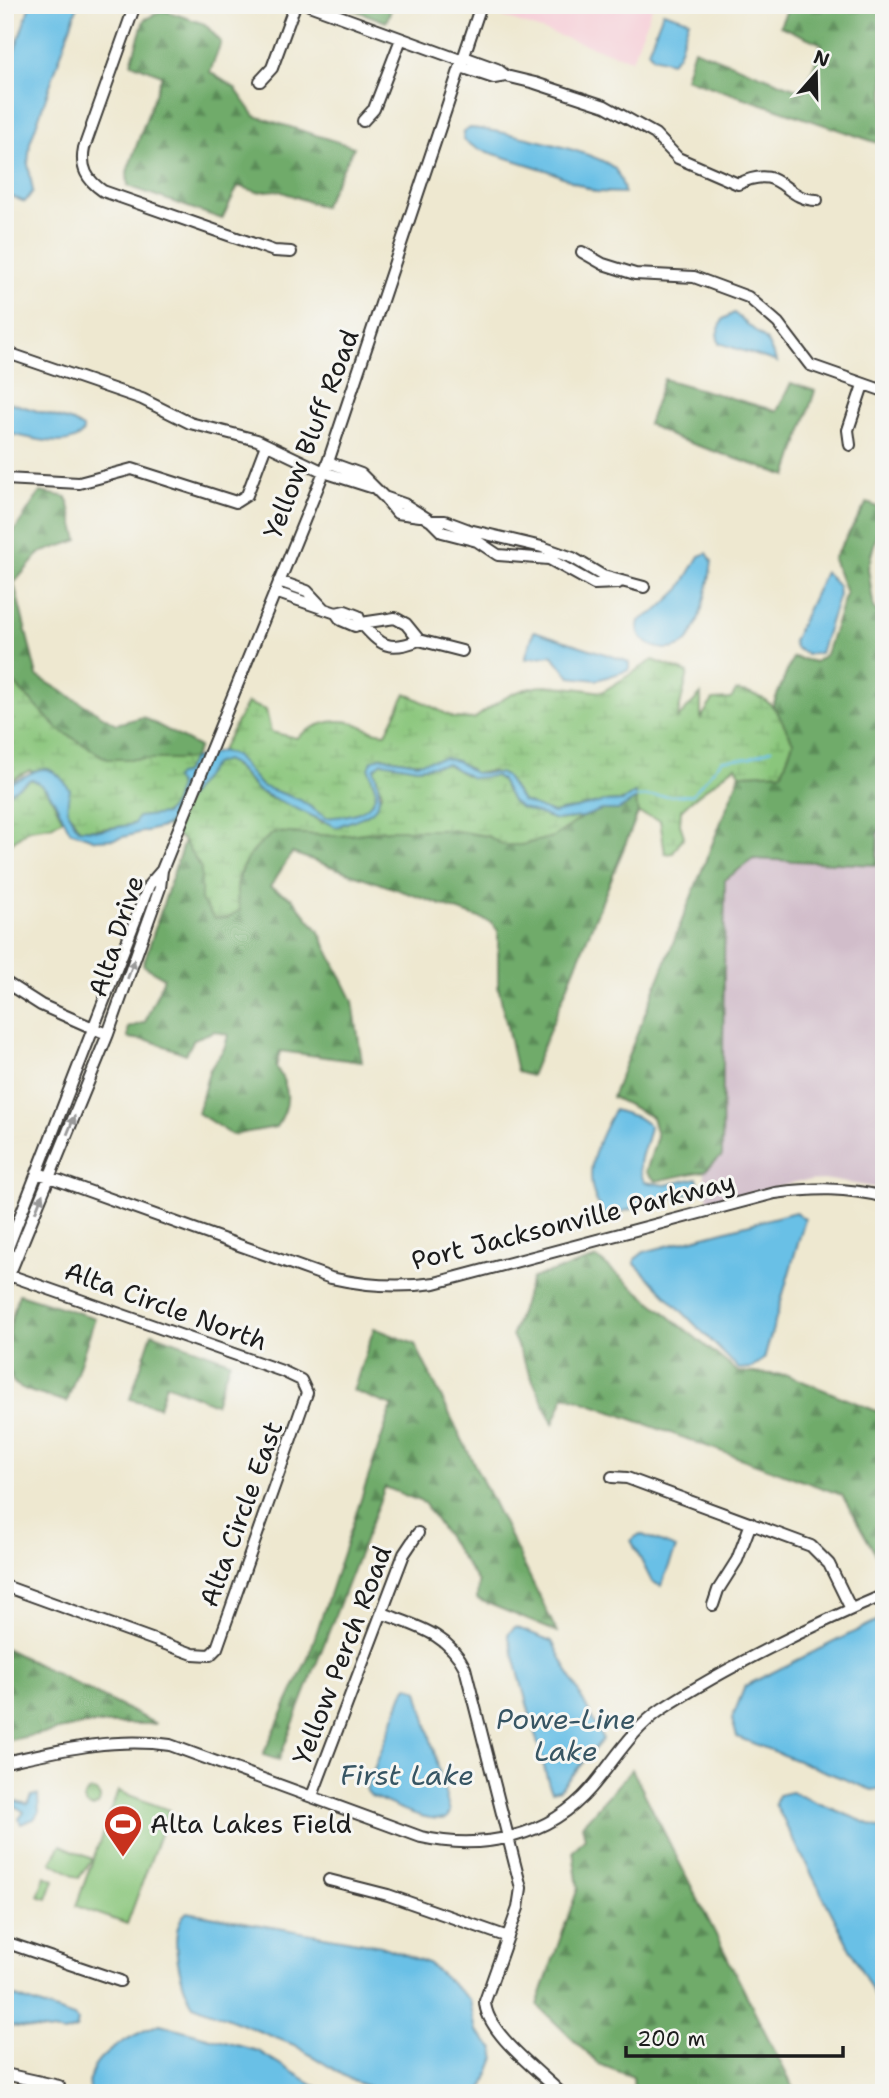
<svg xmlns="http://www.w3.org/2000/svg" width="889" height="2098" font-family="'Shantell Sans',sans-serif">
	<defs>
		<pattern id="forest-firs" width="22" height="20" patternUnits="userSpaceOnUse" patternTransform="scale(1.75)"><rect width="22" height="20" fill="#6fab6b"/><path d="M5 1l3.5 6h-7zM16 11l3.5 6h-7z" fill="#5a8a57"/></pattern>
		<pattern id="wetland-marsh" width="20" height="14" patternUnits="userSpaceOnUse" patternTransform="scale(1.75)"><rect width="20" height="14" fill="#8ac67b"/><path d="M1 5h8M5 5V1M11 12h8M15 12V8" fill="none" stroke="#76aa6a"/></pattern>
		<pattern id="park-tufts" width="24" height="20" patternUnits="userSpaceOnUse" patternTransform="scale(1.75)"><rect width="24" height="20" fill="#8ac67b"/><path d="M3 7l-1-3M5 7V3M7 7l1-3M15 17l-1-3M17 17v-4M19 17l1-3" fill="none" stroke="#76aa6a"/></pattern>
	</defs>
	<rect width="100%" height="100%" fill="#f6f6f2"/>
	<filter id="ink" filterUnits="userSpaceOnUse"><feTurbulence type="fractalNoise" baseFrequency=".0143" numOctaves="2"/><feDisplacementMap in="SourceGraphic" scale="14" xChannelSelector="R" yChannelSelector="G"/><feConvolveMatrix kernelMatrix="1 2 1 2 8 2 1 2 1" color-interpolation-filters="sRGB"/></filter>
	<filter id="wash" filterUnits="userSpaceOnUse"><feTurbulence type="fractalNoise" baseFrequency=".00686" numOctaves="4" result="noise"/><feDisplacementMap in="SourceGraphic" scale="28" xChannelSelector="R" yChannelSelector="G"/><feGaussianBlur stdDeviation="1.57" result="paint"/><feColorMatrix in="noise" values="0 0 0 0 0 0 0 0 0 0 0 0 0 0 0 0 0 1.4 0 .05"/><feComposite in="paint" operator="in"/></filter>
	<g filter="url(#wash)">
		<rect width="100%" height="100%" fill="#eee8d0"/>
		<path fill="#f6cfd8" d="M493,5H653L632,60L490,13Z"/>
		<path fill="#d1bdca" d="M884,826V1189L830,1180L800,1181L708,1203L704,1171L722,1155L725,880L753,859L877,865L878,832Z"/>
		<path fill="#8ac67b" stroke="#53714c" stroke-width="2" d="M118,1791L169,1810L127,1924L76,1906Z
			M45,1876L54,1880L47,1899L38,1896Z"/>
		<path fill="url(#forest-firs)" stroke="#466444" stroke-width="2" d="M341,5H393L386,22Z
			M789,5H884V145L685,78L694,49L804,92L822,44L780,26Z
			M163,10L205,24L221,42L210,72L235,88L255,116L354,147L323,207L277,190L257,192L238,186L222,219L128,186L127,172L162,75L131,63L144,20Z
			M664,379L777,411L791,383L815,391L787,476L675,438L648,424Z
			M40,492L67,497L78,540L40,553L14,583L37,676L116,724L143,717L199,747L193,759H107L58,729L5,674V532L13,533Z
			M867,503L883,509L868,568L874,609L884,617V826L878,832L877,865L753,859L725,880L722,1156L704,1171L656,1181L646,1172L657,1136L652,1117L612,1097L740,774L782,772L793,742L773,705L793,657L815,662L826,654L846,593L833,559Z
			M636,799L638,813L531,1076L517,1072L498,986V931L491,922L292,853L270,887L292,898L318,930L353,1001L362,1062L280,1051L276,1067C290,1088 292,1105 276,1127L232,1135L198,1113L209,1071L225,1047L228,1035L215,1031L194,1039L186,1054L151,1041L128,1038V1028L145,1022L164,978L143,965L184,841L201,868V900L234,891L249,853L274,832L340,836L388,830H450L488,836L504,845L553,837L583,817L601,810H618Z
			M597,1258L738,1372L787,1375L884,1414V1569L842,1495L565,1395L553,1424L512,1335L532,1278Z
			M19,1294L95,1318L67,1402C52,1397 26,1393 14,1383C0,1365 11,1316 19,1294Z
			M374,1328L415,1344L557,1632L477,1599L478,1582L424,1503L385,1487L279,1760L263,1755L308,1658L392,1406L353,1391Z
			M152,1333L230,1361L215,1404L166,1384L159,1407L130,1399Z
			M5,1648L156,1724H88L5,1741Z
			M632,1769L796,2093H634L633,2077L598,2064L537,2005L578,1888L573,1851L585,1838L582,1825Z"/>
		<path fill="url(#wetland-marsh)" stroke="#53714c" stroke-width="2" d="M653,660L688,673L677,719L701,694V718L713,700L731,699L736,691C774,695 777,712 793,742L782,772L740,774L736,766C727,770 725,775 718,780C704,790 693,798 681,810L680,824L684,836L673,853L665,854L660,820L638,813L635,793L623,801L603,802L553,813L522,801L505,776L491,771L474,773C448,751 441,765 414,762C403,761 392,758 380,757L369,769L376,791C374,815 345,816 326,818L300,800L261,786L235,756L221,751L247,703L266,710L271,732L296,738C312,726 333,717 354,723C367,727 372,733 386,733L406,693L454,718L474,719C526,679 540,683 602,692Z
			M5,674L58,729L107,759H193C183,774 181,790 173,805C162,825 99,830 79,829L65,806L30,770L5,783Z
			M225,759C238,767 245,780 257,790C275,805 303,805 321,823L367,815L382,793L374,769L382,762L417,768L447,764L467,776H495L501,780L512,801L556,820L583,817L553,837L521,845H503L488,836L450,830H388L340,836L274,832C248,853 229,875 240,910L227,918H214L201,900V868L184,841L166,826L214,763Z
			M31,779C50,787 53,803 63,819L51,826L29,829L5,848V795Z"/>
		<path fill="url(#park-tufts)" stroke="#53714c" stroke-width="2" d="M84 1799a8 8 0 1 1 16 0a8 8 0 1 1-16 0Z
			M61,1845L92,1859L79,1878L51,1862Z"/>
		<path fill="#69c0e6" stroke="#426e81" stroke-width="2" d="M30,5H78L30,143L28,164L33,191L25,202L5,194V80Z
			M663,12L689,20L678,55L671,62L653,57L648,51Z
			M470,128C497,130 597,151 615,169C619,174 624,187 624,193L596,192L549,171L478,149L463,140L464,132Z
			M734,313L766,340L777,362L719,343L717,334L723,319Z
			M5,401L73,422L83,428V432C69,452 25,436 5,433Z
			M707,553L712,561C710,579 699,632 685,643C668,657 632,645 639,621L658,610L680,589L699,556Z
			M825,572L838,586L839,595L820,653L807,654L795,648L793,641Z
			M534,631L624,660L629,663V670L597,680L570,677L552,655L525,659Z
			M221,751L235,756L261,786L300,800L326,818C345,816 373,815 376,791L369,769L372,761L380,757L417,763L444,758L457,761L474,773H499L505,776L522,801L553,813L603,802L623,801L635,793L636,799L618,810H601L583,817L556,820L520,807L512,801L501,780L495,776L472,778L447,764L417,768L382,762L374,769C388,813 374,812 336,827L258,791L235,765L225,760L214,764L166,826L115,839L96,840L70,831C59,812 53,788 31,779L5,795V783C33,779 44,750 70,790C65,807 67,815 79,829L102,830L134,824L138,817L165,814L173,805L179,786L174,779L177,775L183,774L193,759Z
			M614,1110L637,1117L650,1126C648,1146 632,1163 645,1182L665,1185L697,1178L701,1190L606,1216C577,1180 596,1145 614,1110Z
			M795,1212L805,1219L764,1359L752,1368L739,1369L635,1264V1259L644,1252Z
			M640,1534L676,1548L661,1586L652,1582L631,1540Z
			M884,1617V1788L872,1790L737,1737L732,1719L745,1686Z
			M515,1627L552,1641L603,1739L560,1789L552,1791L549,1785L508,1634Z
			M409,1686L418,1691L450,1812L447,1818C425,1823 392,1804 371,1796L366,1790L405,1689Z
			M791,1792L884,1830V2014L775,1804L778,1795Z
			M38,1795L39,1812L34,1819L21,1824L19,1819L24,1812L14,1805L15,1801L28,1804L32,1796Z
			M187,1912L381,1946L428,1963L470,2000L476,2031L494,2049L495,2058L481,2093H387L353,2081L294,2045L193,2005C180,1985 166,1929 187,1912Z
			M10,1995L74,2017L78,2021L76,2029L65,2033L5,2025V1999Z
			M160,2024L258,2051L327,2093H91C79,2058 135,2034 160,2024Z"/>
		<g fill="none" stroke-linecap="round" stroke-linejoin="round">
			<path stroke="#69c0e6" stroke-width="2" d="M634,797L692,795L722,760L749,758L772,749"/>
		</g>
	</g>
	<g filter="url(#ink)">
		<g fill="none" stroke-linecap="round" stroke-linejoin="round">
			<g stroke="#3c3b37" stroke-width="14">
				<path id="minor" d="M135,5L84,148C80,168 87,180 103,191L274,251L291,252
					M309,5L463,61
					M464,57L497,69L506,76
					M461,67L494,78L506,76L535,83L605,106L655,134L678,158L738,184C783,162 782,200 817,200
					M260,81L272,68L295,5
					M363,121L374,109L401,39
					M582,252L603,264L635,274L694,277L748,297L778,323L810,365L884,391
					M5,352L142,399L190,423L257,440L324,472L371,487
					M850,445L848,430L863,385
					M328,462L361,474L384,497L404,504L431,521H445L469,530L542,547L573,558L603,576L644,587
					M5,479L79,483L132,469L236,502L247,495L266,445
					M385,498L397,513L420,516
					M431,521L442,532L477,541L498,555L549,559L594,584L618,583
					M279,581L307,591L323,608
					M275,592L336,613L341,620L355,626L361,623C381,646 389,652 419,640
					M336,613L345,611L358,616L361,623L395,618L406,624L419,640L462,651
					M5,982L41,1005L102,1032
					M38,1173L331,1278C366,1286 398,1288 435,1283L775,1193C814,1188 846,1187 884,1197
					M5,1255L149,885L162,870
					M5,1285L108,1034L160,888L162,870L328,462L481,5
					M612,1477L627,1478L811,1546L829,1564L851,1609
					M5,1586L193,1654L210,1655L217,1648L307,1393L301,1380L282,1371L9,1275
					M713,1605L718,1590L737,1560L751,1523
					M382,1613C415,1626 448,1633 465,1668L521,1888L518,1908L485,2001C485,2032 539,2071 561,2093
					M5,1762C60,1750 114,1737 170,1745L421,1837C482,1851 549,1837 591,1788C614,1761 631,1730 662,1709C726,1667 813,1625 884,1595
					M312,1796L404,1554L418,1533
					M329,1880L388,1895L508,1937
					M5,1942L120,1981
					M5,2074L59,2086"/>
			</g>
			<use href="#minor" stroke="#fff" stroke-width="10"/>
		</g>
		<defs><path id="oneway-solid" d="M-6-.8H1V-3.2L6.5 0L1 3.2V.8H-6Z" transform="scale(1.75)"/></defs>
		<g fill="#999">
			<use href="#oneway-solid" transform="translate(131 969) rotate(-70)"/>
			<use href="#oneway-solid" transform="translate(71 1125) rotate(-68)"/>
			<use href="#oneway-solid" transform="translate(39 1203) rotate(-68)"/>
		</g>
	</g>
	<defs>
		<g id="stadium-pin" transform="scale(2.0125)"><path d="M0 17L-7.5 6A9.5 9.5 0 1 1 7.5 6Z" fill="#c8321e" stroke="#f6f6f2"/><path d="M0-5a6.5 5 0 1 0 0 10a6.5 5 0 1 0 0-10ZM-3.5-1.8h7v3.6h-7Z" fill="#fff"/></g>
	</defs>
	<g fill-rule="evenodd">
		<use href="#stadium-pin" x="123" y="1824"/>
	</g>
	<g text-anchor="middle" stroke-width="6" stroke-linejoin="round" paint-order="stroke">
		<g font-size="26" fill="#1c1c1c" stroke="#f6f6f2">
			<text transform="translate(311 434) rotate(-69)" y="9">Yellow Bluff Road</text>
			<text transform="translate(116 936) rotate(-72)" y="9">Alta Drive</text>
			<text transform="translate(573 1221) rotate(-14)" y="9">Port Jacksonville Parkway</text>
			<text transform="translate(166 1306) rotate(20)" y="9">Alta Circle North</text>
			<text transform="translate(241 1514) rotate(-70)" y="9">Alta Circle East</text>
			<text transform="translate(342 1655) rotate(-69)" y="9">Yellow Perch Road</text>
		</g>
		<g font-size="26" fill="#1c1c1c" stroke="#f6f6f2" text-anchor="start">
			<text x="150" y="1833">Alta Lakes Field</text>
		</g>
		<g font-size="28" font-style="italic" fill="#375563" stroke="#f6f6f2">
			<text x="566" y="1729">Powe-Line<tspan x="566" dy="32">Lake</tspan></text>
			<text x="407" y="1785">First Lake</text>
		</g>
	</g>
	<rect width="889" height="2098" fill="none" stroke="#f6f6f2" stroke-width="28"/>
	<g transform="translate(816 74) rotate(20)" stroke="#f6f6f2" stroke-width="5" paint-order="stroke">
	<path d="M0-5L12 26L0 18L-12 26Z" fill="#1c1c1c"/>
	<text y="-10" font-size="19" font-weight="bold" text-anchor="middle" fill="#1c1c1c">N</text>
	</g>
	<path d="M626 2046v10h217v-10" fill="none" stroke="#1c1c1c" stroke-width="3.5"/>
	<text x="637" y="2046" font-size="21" fill="#1c1c1c" stroke="#f6f6f2" stroke-width="5" paint-order="stroke">200 m</text>
</svg>
